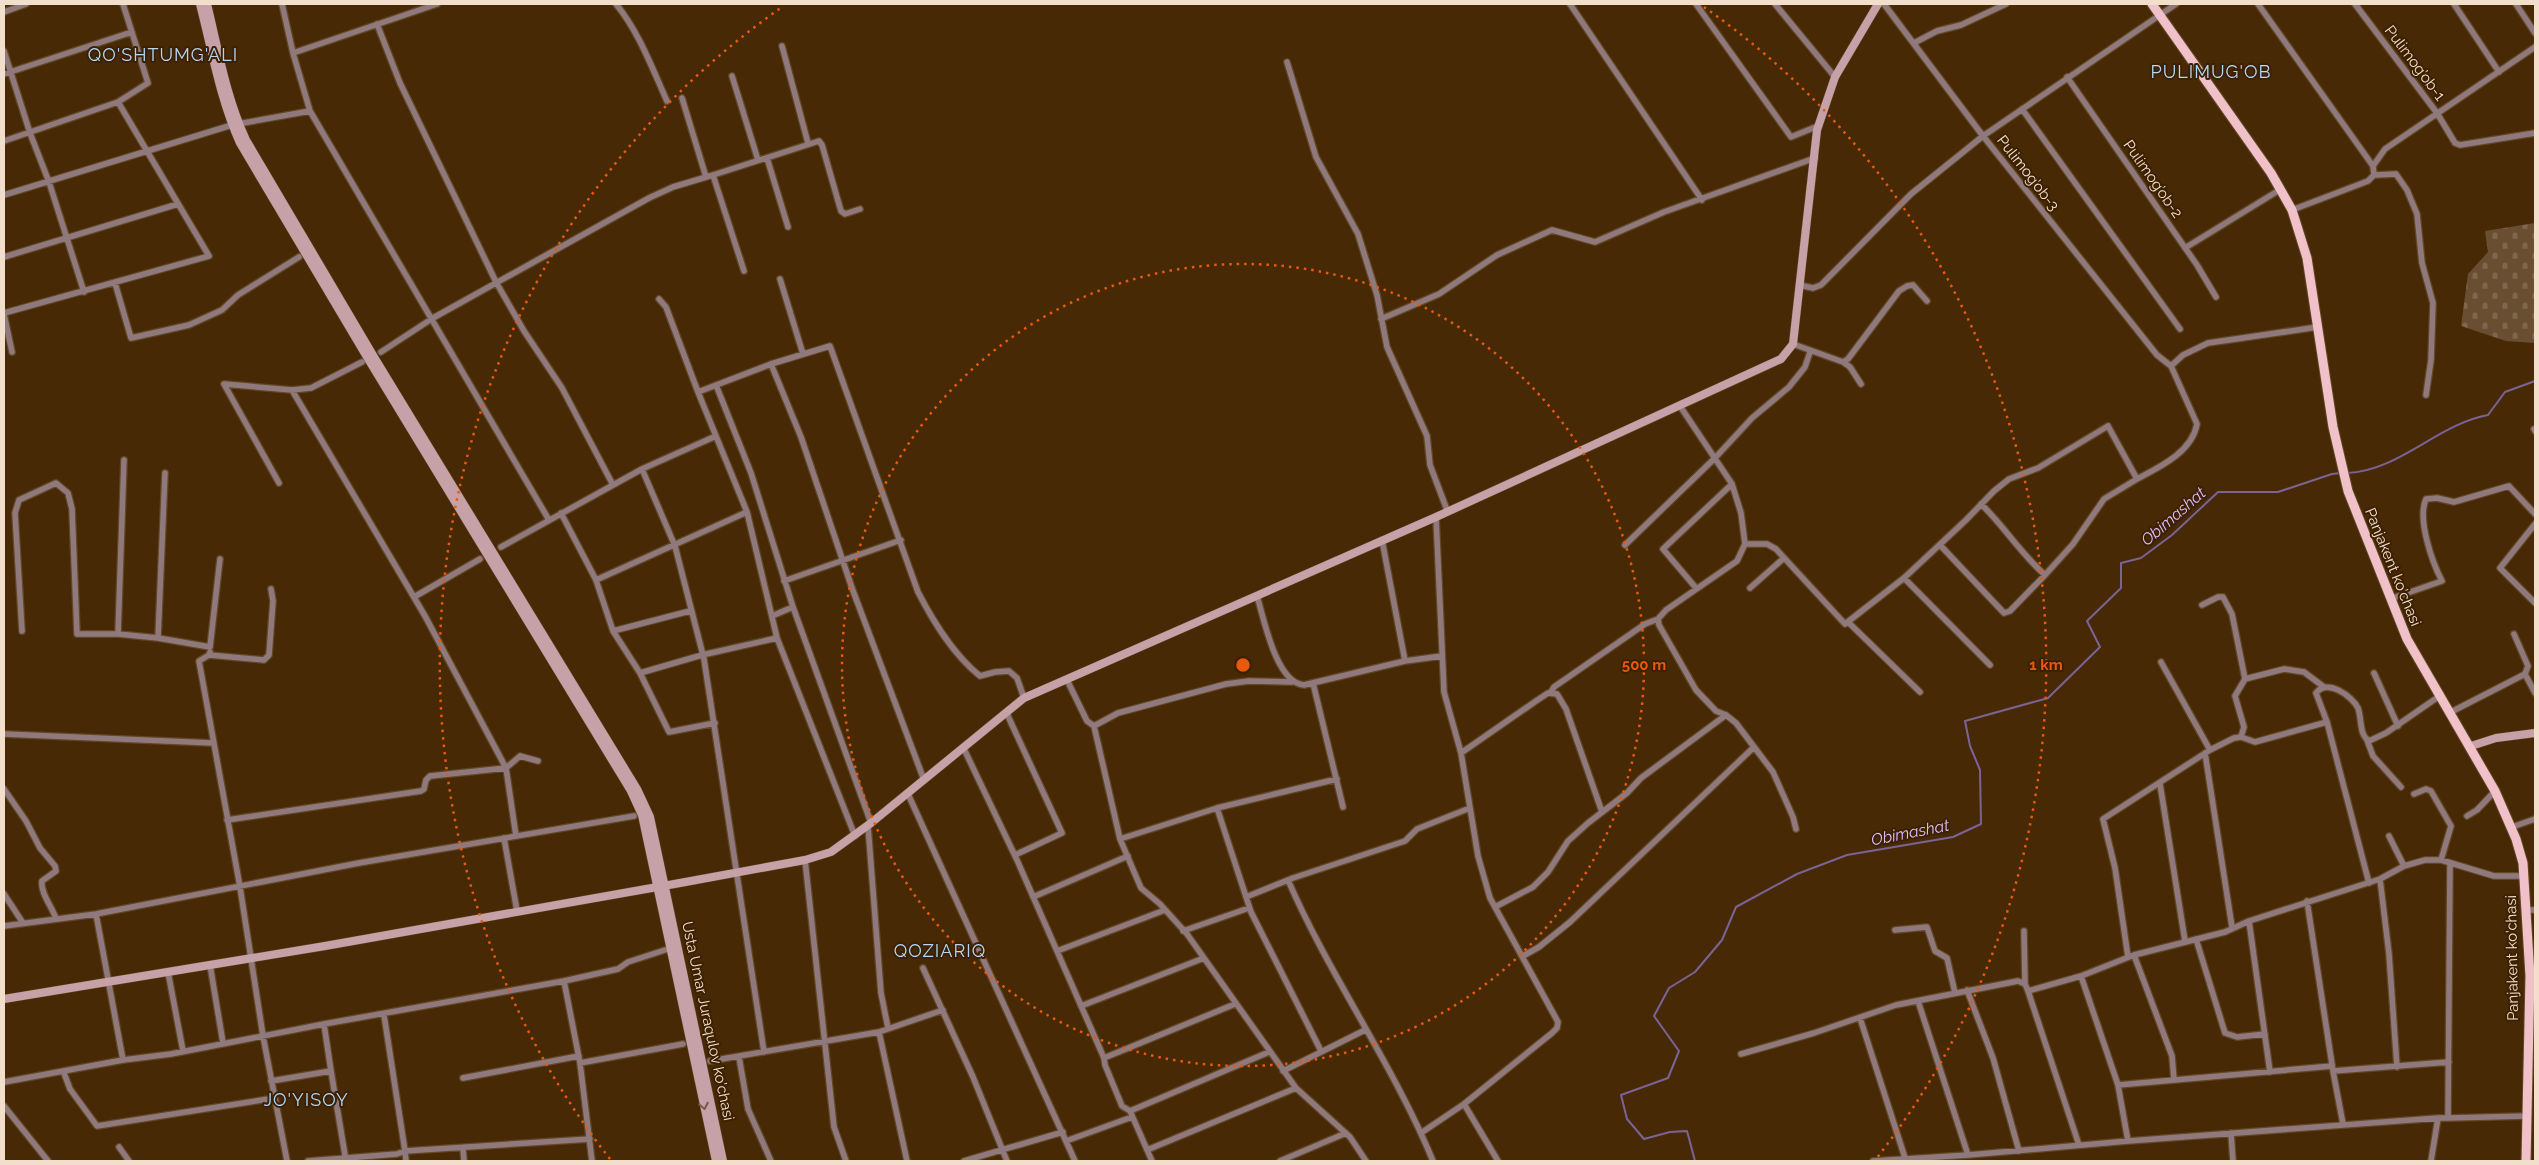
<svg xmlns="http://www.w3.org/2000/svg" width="2539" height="1165" font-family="Raleway,sans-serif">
	<defs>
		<pattern id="cemetery-stones" width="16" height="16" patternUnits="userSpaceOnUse" patternTransform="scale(1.25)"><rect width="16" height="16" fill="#694e32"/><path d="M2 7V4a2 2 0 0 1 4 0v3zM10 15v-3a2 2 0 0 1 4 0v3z" fill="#7f674e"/></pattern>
	</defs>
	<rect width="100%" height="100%" fill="#472a05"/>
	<path fill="url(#cemetery-stones)" d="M2535,223V343L2506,341L2461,326L2468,274L2488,252L2485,231Z"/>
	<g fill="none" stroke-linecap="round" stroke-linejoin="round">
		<path stroke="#7c6396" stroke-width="2" d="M2347,473C2399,471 2438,424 2488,415L2505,392L2535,381
			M1695,1161L1687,1131L1670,1132L1644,1139L1627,1119L1621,1095L1668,1078L1679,1051L1654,1016L1669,988L1695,972L1722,940L1736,907L1797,874L1847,855L1953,837L1981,824L1980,770L1970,746L1965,721L2048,698L2100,647L2087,621L2121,588V563L2141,558L2172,535L2218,492H2278L2332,474L2340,473"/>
		<g stroke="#624725" stroke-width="8">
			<path id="minor" d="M282,4L293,53L310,111L549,520
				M616,4C639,32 652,68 667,101
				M1570,4L1702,200
				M1696,4L1791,137L1818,126
				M1775,4L1835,77
				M1884,4L1983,136L2157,355L2171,366
				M2258,4L2373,166L2374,175L2368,181L2292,210
				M2355,4L2437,113L2455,143L2460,145L2535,133
				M2454,4L2499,72
				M2516,4L2535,33
				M4,12L26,4
				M377,24L400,83L496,282L524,331L562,388L613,485
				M1914,43L1937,31L1961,25L2006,4
				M782,46L808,143
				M4,51L30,133L49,182L84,292
				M293,53L437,4
				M1287,62L1316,157L1358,234L1377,295L1387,347L1427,436L1430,465L1447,510
				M4,74L132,32
				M732,76L758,160
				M2067,77L2197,265L2216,297
				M682,98L706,177
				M118,102L148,83L123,4
				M2022,109L2180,329
				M4,141L118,102L209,256L4,313
				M767,158L788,227
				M2373,166L2385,149L2535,47
				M713,175L819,141L822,145L841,211L845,214L860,209
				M2374,175L2396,174L2407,190L2417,214L2422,263L2433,303L2431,360L2426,395
				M4,195L232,125L310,111
				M2185,248L2281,189
				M4,257L178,204
				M780,279L803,354
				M115,283L131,338L189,325L222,310L238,295L299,257
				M1799,285L1813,288L1821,285L1911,194L1983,136L2176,4
				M659,299L666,307L698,392
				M4,314L12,352
				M1381,319L1439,294L1497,255L1552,230L1595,242L1664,212L1815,158
				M1793,344L1843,362L1848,359L1899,291L1907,286L1913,285L1927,301
				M381,352L433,318L649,198L673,187L713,175L744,271
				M1843,362L1850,367L1861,384
				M771,364L801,437L852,588L924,780
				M716,385L751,473L793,607L871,823
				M292,390L425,616L506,768L520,756L538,761
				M1680,406L1732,484L1741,513L1745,544L1737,561L1666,610L1658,619L1659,625L1696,690L1716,711L1726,715L1736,723L1773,772L1793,817L1796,829
				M2534,429L2535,431
				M642,469L675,546L704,659L764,1052
				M2137,479C2160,467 2192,452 2197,424L2171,366L2183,355L2208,343L2318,327
				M279,483L224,384L292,390L311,388L362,362
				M561,513L596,580L613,631L640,673L669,732L715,723
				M1436,517L1444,692L1461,753L1536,701L1548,693L1557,694L1566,709L1601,809
				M2535,524L2500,568L2535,603
				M1382,540L1405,661
				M1745,544H1767L1776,549L1845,624L1904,578L1966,520L1994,491L2009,479L2038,468L2108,426L2137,479L2104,499L2073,544L2045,575C2021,554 2004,526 1981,504
				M1625,545L1715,458L1752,418L1789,387L1805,367L1810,352
				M1940,545L2004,613L2010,611L2045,575
				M501,547L642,469L716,436
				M1904,578L1990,665
				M596,580L747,512
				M784,581L901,540
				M1696,588L1663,549L1732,484
				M1750,588L1784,558
				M1257,596C1264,619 1276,683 1304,685L1405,661L1442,656
				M414,597L480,559
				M2390,599L2442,581C2432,562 2417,519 2426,499L2437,498L2454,502L2509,486L2535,514
				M2202,605L2218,597H2223L2232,614L2245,679
				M772,616L793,607
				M1848,622L1920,692
				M22,631L15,513L19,500L56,483L68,493L72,509L77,634H118L124,460
				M613,631L690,611
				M118,634L158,638L165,473
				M2514,634L2528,666L2525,674
				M158,638L210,647L220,559
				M210,652L209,655L264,660L269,655L273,601L271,589
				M209,655L199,661L240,887L263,1036L287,1161
				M2161,662L2210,750
				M640,673L702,655L777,638
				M2374,673L2398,726
				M1067,680L1087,721L1094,726L1120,839L1141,888L1160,904L1187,934L1296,1088L1350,1137L1366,1161
				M1313,683L1343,807
				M1551,692L1554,687L1645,624L1658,619
				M2451,712L2525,674L2535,693
				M1007,714L1062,833L1015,855
				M2327,722L2316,693C2327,678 2352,696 2358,708C2362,719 2359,735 2369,741L2386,733L2441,695
				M1094,726L1118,713L1226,684L1249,681L1292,682
				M4,734L213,743
				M2241,737L2244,727L2235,696L2245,679L2284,669L2304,672L2324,687
				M2367,740L2373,756L2401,787
				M964,749L1017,860L1104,1058L1105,1065L1122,1106L1130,1111L1152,1161
				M2205,753L2232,927
				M2160,784L2185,941
				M4,789L26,821L40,848L55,866L56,871L42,881C40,893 53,908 56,919
				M908,794L1075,1161
				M2414,794L2426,789L2431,791L2451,826L2441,860
				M1217,808L1251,912L1321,1051
				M2467,816L2477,810L2495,791
				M227,820L421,791L424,789L426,780L430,776L506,768L516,836
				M868,826L881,993L888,1028
				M2512,827L2535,819
				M855,836L777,638L747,512L698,392L771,364L830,346L918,592C934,623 953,654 980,676L995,672L1009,671L1017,678L1024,698
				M2389,836L2404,866
				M504,838L517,911
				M1120,839L1217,808L1337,779
				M805,860L834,1127L846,1161
				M2380,879L2389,954L2397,1067
				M1288,880C1330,977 1393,1064 1433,1161
				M4,894L23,923
				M1033,897L1128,856
				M1246,897L1293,878L1405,841L1417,829L1470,808
				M2307,901L2333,1071L2343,1124
				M1495,907L1533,887L1548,872L1568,841L1588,823L1627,793L1641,778L1726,715
				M2525,910H2535
				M96,914L123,1060
				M2249,921L2270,1072
				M4,926L96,914L359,863L634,816
				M1895,930L1927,927L1935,951L1947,958L1955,993
				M1183,931L1249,908
				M2024,931L2025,984
				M2196,939L2225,1033L2237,1037L2265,1034
				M1057,951L1165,910
				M2134,955L2172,1056L2174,1080
				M1523,956L1539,947L1570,922L1753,748
				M2128,957L2115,868L2103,819L2210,750L2234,738L2241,737L2255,742L2327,722L2369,883
				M210,965L223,1043
				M923,968L973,1077L1007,1161
				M168,972L183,1051
				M2081,976L2118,1085L2128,1141
				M564,981L618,969L628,962L665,950
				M1967,990L1993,1058L2019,1151
				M2028,991L2081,976L2134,955L2225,932L2249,921L2380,879L2404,866L2425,860H2441L2494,876H2524
				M1918,1001L1968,1155L2128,1141L2438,1118
				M1081,1006L1204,958
				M1860,1018L1906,1161
				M324,1024L564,981L580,1063L592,1161
				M879,1032L907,1161
				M1741,1054L1814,1033L1896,1005L2018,981L2025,984L2028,991L2079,1145
				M739,1057L748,1109L771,1161
				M1104,1058L1235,1004
				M710,1061L879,1032L943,1010
				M580,1063L683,1044
				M1283,1071L1365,1030
				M64,1073L70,1089L97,1126L275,1098
				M463,1078L579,1056
				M271,1081L331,1071L346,1161
				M4,1082L123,1060L171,1054L324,1024L331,1071
				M2118,1085L2332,1066L2333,1071L2449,1062
				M1464,1104L1498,1161
				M4,1106L48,1161
				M1130,1111L1269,1052
				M2448,1118L2527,1116
				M1421,1133L1464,1104L1552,1033L1557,1028L1558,1022L1490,898L1478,856L1461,753
				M2231,1133L2233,1161
				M1066,1141L1132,1117
				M119,1147L129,1161
				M463,1148L464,1161
				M1147,1150L1296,1088
				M308,1161L397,1154L405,1151L384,1015
				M406,1161L405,1151L590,1139
				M964,1161L1063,1132
				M1280,1161L1346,1133
				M1873,1161L1968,1155
				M2431,1161L2438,1118H2448L2450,864"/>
		</g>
		<g stroke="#624725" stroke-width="9">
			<path id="secondary" d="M200,4C212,50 220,99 240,143L367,357L631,791L642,815L716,1161
				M207,4C218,49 226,97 246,140L374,357L637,789L650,817L723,1161
				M2471,746L2496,738L2535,733
				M4,999L325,946L680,883L805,860L831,852L871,823L1024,698L1436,517L1781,359L1793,344L1817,130L1835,77L1878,4"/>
		</g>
		<g stroke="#624725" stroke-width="11">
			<path id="primary" d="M2152,4L2271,173L2292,210L2307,258L2333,427L2348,491L2407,639L2495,791L2516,839L2523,863L2530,976L2526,1161"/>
		</g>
		<use href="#minor" stroke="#90797d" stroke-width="5.5"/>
		<use href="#secondary" stroke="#c6a2a8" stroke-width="8"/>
		<use href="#primary" stroke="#f0c1c9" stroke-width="9"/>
	</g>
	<defs><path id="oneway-chevron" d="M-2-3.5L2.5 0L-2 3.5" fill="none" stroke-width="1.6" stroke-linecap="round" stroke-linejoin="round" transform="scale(1.25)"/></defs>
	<use stroke="#7a5a4c" href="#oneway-chevron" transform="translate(704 1106) rotate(79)"/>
	<g fill="none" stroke="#e8590c" stroke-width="2.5" stroke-dasharray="2.5 5">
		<circle cx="1243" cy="665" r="401"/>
		<path d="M610 1159A803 803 0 0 1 782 7M1704 7A803 803 0 0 1 1876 1159"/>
	</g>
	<g text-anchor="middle" stroke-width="4" stroke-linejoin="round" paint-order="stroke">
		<g font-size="15" fill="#f1decb" stroke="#3c2000">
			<text transform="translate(2415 63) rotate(53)" y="5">Pulimog’ob-1</text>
			<text transform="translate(2028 173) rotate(52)" y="5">Pulimog’ob-3</text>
			<text transform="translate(2153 179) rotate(55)" y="5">Pulimog’ob-2</text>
			<text transform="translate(2393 567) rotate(68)" y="5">Panjakent ko'chasi</text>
			<text transform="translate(2512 958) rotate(-91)" y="5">Panjakent ko'chasi</text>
			<text transform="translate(708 1021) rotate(78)" y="5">Usta Umar Juraqulov ko'chasi</text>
		</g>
		<g font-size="16" font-style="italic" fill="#ddbffd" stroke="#3c2000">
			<text transform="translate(2173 516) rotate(-41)" y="6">Obimashat</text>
			<text transform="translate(1910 832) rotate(-11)" y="6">Obimashat</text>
		</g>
		<g font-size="18" letter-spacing="1" fill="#b3d7f8" stroke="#3c2000">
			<text x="163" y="61">QO'SHTUMG'ALI</text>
			<text x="2211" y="78">PULIMUG'OB</text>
			<text x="940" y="957">QOZIARIQ</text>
			<text x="306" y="1106">JO'YISOY</text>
		</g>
	</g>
	<circle cx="1243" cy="665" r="8" fill="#e8590c" stroke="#3c2000" stroke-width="2.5"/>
	<g font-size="15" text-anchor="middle" font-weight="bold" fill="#e8590c" stroke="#3c2000" stroke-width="4" stroke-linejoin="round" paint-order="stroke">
		<text x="1644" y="670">500 m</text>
		<text x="2046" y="670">1 km</text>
	</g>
	<rect width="2539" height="1165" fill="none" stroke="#f1decb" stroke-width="10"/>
</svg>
